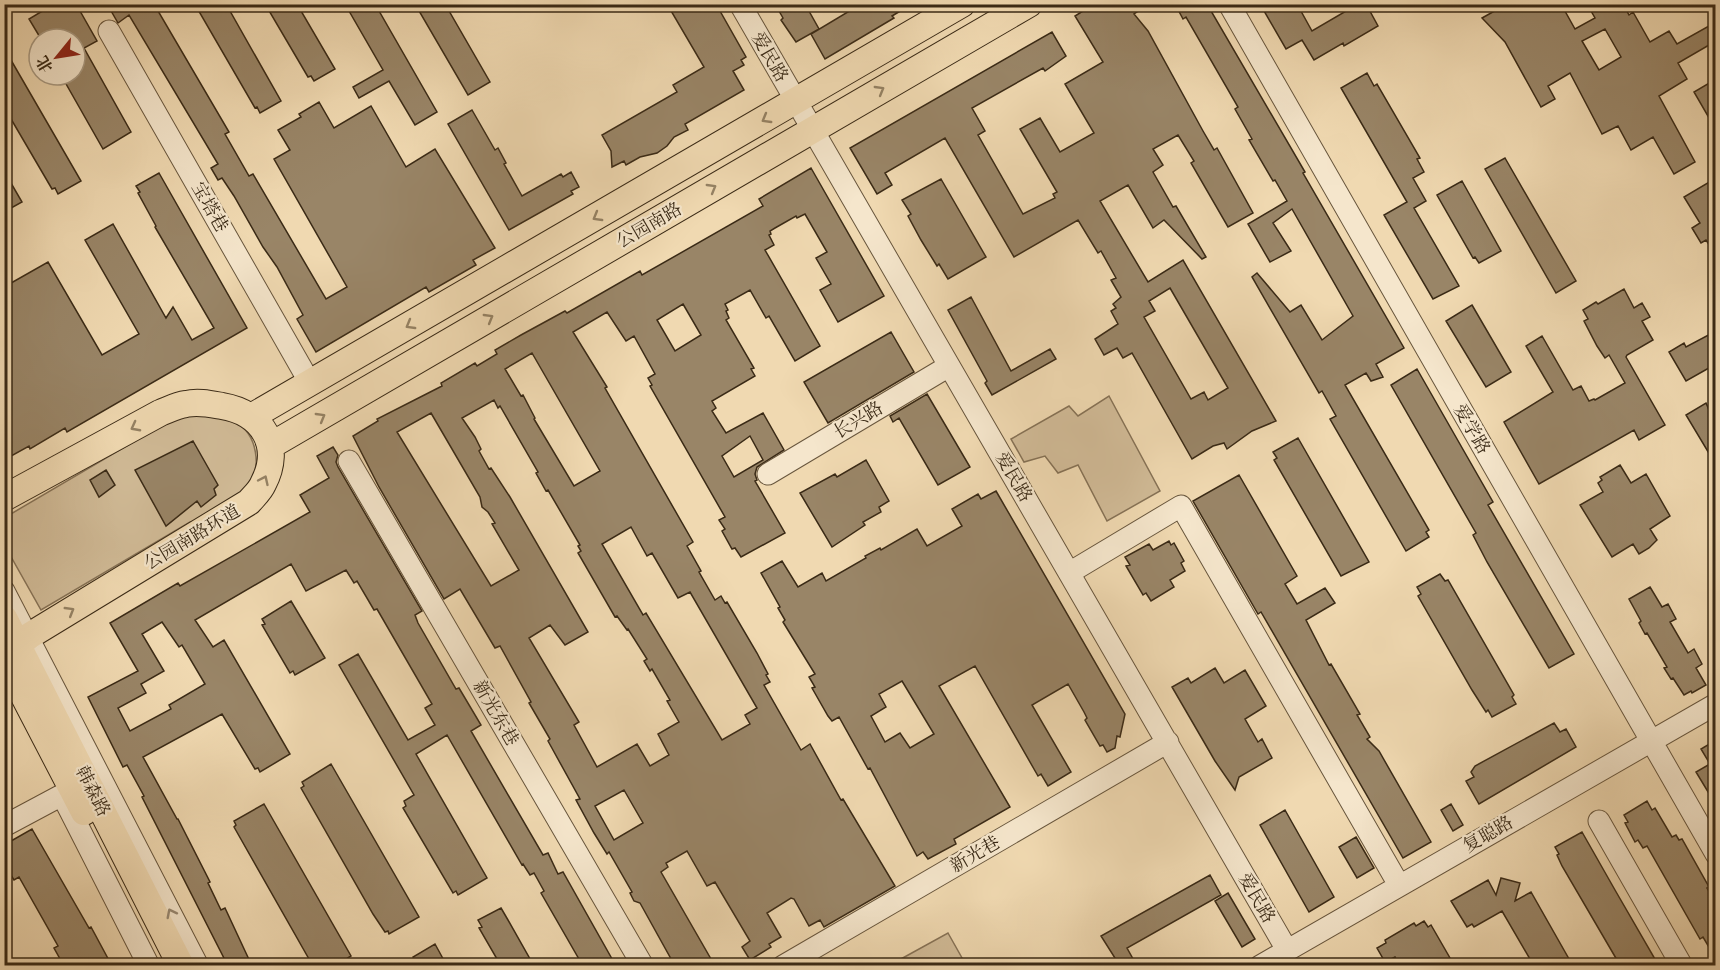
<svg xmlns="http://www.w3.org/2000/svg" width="1720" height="970" font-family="'IM FELL English','Noto Serif SC',serif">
	<rect width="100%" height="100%" fill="#f0d9b1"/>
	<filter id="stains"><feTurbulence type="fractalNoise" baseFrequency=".00333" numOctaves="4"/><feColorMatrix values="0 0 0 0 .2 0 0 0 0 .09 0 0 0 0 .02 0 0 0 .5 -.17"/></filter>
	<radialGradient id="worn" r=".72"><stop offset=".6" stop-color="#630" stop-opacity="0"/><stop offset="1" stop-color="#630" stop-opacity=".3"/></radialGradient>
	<path fill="#d1bb97" stroke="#867256" stroke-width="1.5" d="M1109,396L1160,491L1107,521L1078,465L1058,473L1045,456L1024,462L1011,439L1069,406L1078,416Z
		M208,413C217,416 228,418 235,422C258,434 262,468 248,488C241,497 209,515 198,522H190L41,610L5,546L4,518L174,418Z
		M948,933L966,965H890Z"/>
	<path fill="#998567" stroke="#3a2a16" stroke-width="1.5" fill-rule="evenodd" d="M54,4H76L97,41L84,48L131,132L103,149L61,75H75V39H41L29,19Z
		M119,4H154L229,132L225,134L249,176L253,174L326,299L347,287L274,159L290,150L278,130L301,117L299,114L319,102L334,128L371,106L406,167L435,149L495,248L473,260L476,265L429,292L426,287L316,352L297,319L303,315L277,267L263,247L234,196L222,178L218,180L211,168L218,164L129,15L118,23L110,9Z
		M203,4H226L281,101L260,113L257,107L255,108L197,8Z
		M276,4H297L335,69L314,81L311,76L308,77L268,9Z
		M345,4H375L437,112L415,125L389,81L359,98L353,87L383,70Z
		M415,4H445L490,82L468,95Z
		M667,4H716L746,57L741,60L744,65L733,71L744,90L685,124L688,130L674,137L667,146L657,153L640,157L626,165L624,161L612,167L611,151L602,135L677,92L673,85L704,67Z
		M775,4H805L819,29L796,42L781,20L783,18Z
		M861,4H912L892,16L894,18L825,59L811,34Z
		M1094,4H1149L1134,14L1148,31L1203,131L1214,150L1217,148L1253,213L1228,227L1191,163L1194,161L1178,135L1153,149L1163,165L1153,172L1173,207L1176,206L1206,257L1202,259L1164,220L1153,228L1128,185L1100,201L1148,282L1183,260L1276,421L1252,431L1227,449L1224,443L1213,446L1192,459L1132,353L1123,358L1117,348L1104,355L1095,339L1118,324L1111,311L1116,308L1113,304L1121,297L1111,280L1116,278L1101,251L1098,253L1078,220L1014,257L945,138L885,173L892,185L877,194L850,148L1052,32L1066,56L1045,71L1043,68L972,108L985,131L978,135L1023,214L1055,198L1053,194L1057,192L1020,129L1040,118L1060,152L1094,133L1065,84L1103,62L1075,16ZM1170,288L1228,388L1208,400L1204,392L1191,399L1144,317L1155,311L1149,301Z
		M1175,4H1207L1305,172L1303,173L1404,348L1376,364L1383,377L1371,381L1366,373L1345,385L1429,530L1426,532L1429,537L1406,551L1330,419L1336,416L1322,391L1319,393L1252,277L1257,273L1290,312L1301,305L1322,340L1353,316L1292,209L1273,223L1291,251L1270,262L1248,224L1287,201L1275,180L1273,181L1249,140L1252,139L1235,109L1238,107L1186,17L1183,19Z
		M1260,4H1297L1312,31L1358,4H1366L1378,26L1344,46L1343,43L1314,60L1302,40L1286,49Z
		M1507,4H1561L1575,29L1595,18L1587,4H1623L1629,15L1633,12L1650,42L1669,31L1677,44L1716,22V41L1678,63L1687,79L1659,96L1695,162L1674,174L1653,137L1631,150L1618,126L1602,134L1570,73L1548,86L1555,99L1541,107L1505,42L1482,18ZM1605,29L1621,57L1599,70L1582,41Z
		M4,48L81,181L58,194L55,188L52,189L4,107Z
		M1367,73L1374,86L1377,84L1420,158L1417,159L1424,172L1413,178L1426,201L1414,208L1459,286L1433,299L1384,215L1407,202L1341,88Z
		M1716,79V130L1694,92Z
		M472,110L495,150L498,148L506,163L504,164L522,196L561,174L563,177L571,172L579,187L571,191L573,194L509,230L448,124Z
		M1505,158L1576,281L1556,293L1485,169Z
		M811,168L884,296L838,322L820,290L831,284L816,258L827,252L805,214L797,218L796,216L775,228L770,231L771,234L769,235L774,245L765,250L820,346L795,361L769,316L766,318L750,290L725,304L728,310L726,311L729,318L726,320L754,368L751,369L755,376L712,401L716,408L712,411L726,433L763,413L784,450L757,467L755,474L757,480L755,481L785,533L741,557L735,548L732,549L722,531L725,529L719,520L725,517L650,386L652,385L648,378L655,374L634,336L626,341L607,312L573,332L607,387L605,388L693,542L687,546L701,571L699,572L715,600L721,596L725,603L727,602L757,653L768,674L766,675L770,682L764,685L801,750L810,744L841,800L843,799L895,886L824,927L820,920L809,926L794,899L791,898L767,913L781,937L769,944L771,947L750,960L742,947L750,941L715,882L707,886L687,851L666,863L668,867L661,872L715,966H675L640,903L634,901L630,893L632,892L609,852L607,854L594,833L576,800L580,799L548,741L550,739L529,703L531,702L500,646L495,648L460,589L444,599L379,487L353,436L378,421L377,419L442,386L441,383L475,363L477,366L497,354L495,350L521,335L565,311L567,313L640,271L642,275L763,206L759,199ZM683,304L701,335L675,351L657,320ZM532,353L600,471L574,486L534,419L535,418L523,395L521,396L505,369ZM494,400L498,408L500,406L538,472L536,473L546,491L548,490L580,545L578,546L581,551L578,553L615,617L617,616L627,630L628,629L647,659L644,661L650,671L652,669L670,700L667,701L679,722L658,734L669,755L650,766L637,744L597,767L574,725L579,722L529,638L550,625L565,645L588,632L510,497L491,468L489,469L479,451L481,449L475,437L462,418ZM431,413L480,497L482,507L488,512L495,523L492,524L519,570L491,586L397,432ZM750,436L763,460L734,477L722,456ZM631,527L647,556L652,553L678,598L690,592L757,708L745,715L750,724L722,740L646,613L643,615L602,544ZM624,790L643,823L614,840L595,806Z
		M4,171L22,202L4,212Z
		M159,173L247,328L67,432L65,428L30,449L29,446L4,460V287L48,262L102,355L139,334L85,240L113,224L166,318L173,307L192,340L214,328L155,227L156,226L138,193L140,192L136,186Z
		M1716,178V255L1706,240L1701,243L1692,228L1700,223L1684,197Z
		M941,179L986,257L948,279L939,264L937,266L921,240L908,216L911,214L902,200Z
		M1462,181L1501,251L1479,263L1475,257L1473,258L1437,195Z
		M1624,289L1634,308L1642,303L1650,317L1642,321L1653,340L1627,355L1626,357L1665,425L1639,440L1634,430L1539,484L1504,422L1553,392L1526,346L1542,336L1573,390L1581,386L1589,401L1594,399L1595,400L1625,383L1609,355L1605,358L1597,346L1584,321L1588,319L1583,310L1596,302L1598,304Z
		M971,297L1011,371L1050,349L1056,359L992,395L985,383L987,381L948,310Z
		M1472,305L1511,372L1486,387L1446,321Z
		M1716,331V364L1686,381L1669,352L1684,343L1686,347Z
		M891,332L914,372L828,423L804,382Z
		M1417,369L1493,502L1488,505L1574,654L1549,668L1487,562L1473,535L1476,533L1391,385Z
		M927,394L970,467L938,485L899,418L893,422L890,416Z
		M1706,403L1709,410L1716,406V465L1686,415Z
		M1298,438L1369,562L1341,576L1274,460L1277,458L1273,452Z
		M193,441L218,485L214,489L216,495L201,507L197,501L166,526L135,470Z
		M333,447L338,455L336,462L338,467L422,611L415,615L418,623L456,689L459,688L481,725L471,731L543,855L548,853L558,874L563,872L616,966H583L541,893L544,891L534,873L530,875L523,864L522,865L447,735L416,754L487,878L458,895L456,891L453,893L403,808L406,806L404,801L414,795L339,665L358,654L408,740L435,725L425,708L432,704L377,609L374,610L357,581L354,583L346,570L306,591L291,564L195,620L213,647L224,640L290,754L260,772L258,768L255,769L222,714L143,757L177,819H178L210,882L208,883L221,910L225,908L252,966H228L142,797L144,796L127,765L123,767L88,697L138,671L110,623L178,583L180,586L310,512L300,495L329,478L317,456ZM162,622L179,647L182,645L205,684L169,705L171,709L130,731L118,708L146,693L141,684L164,671L142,634Z
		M866,460L889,501L879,507L881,512L863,522L865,525L832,547L800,493L835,474L837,477Z
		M1620,465L1631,483L1646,474L1670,516L1650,529L1657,540L1649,548L1639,554L1633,544L1612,557L1580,505L1603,492L1598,483L1602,480L1600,477Z
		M106,470L115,485L99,497L90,480Z
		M1239,475L1297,576L1285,584L1297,604L1325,588L1335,603L1306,620L1329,665L1331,664L1360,714L1357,715L1370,737L1367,739L1379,751L1431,842L1403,858L1261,612L1258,614L1193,501Z
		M996,491L1125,714L1120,737L1117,736L1115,748L1107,752L1103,745L1100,746L1085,720L1087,718L1084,712L1068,684L1032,705L1071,772L1048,786L1041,774L1038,776L975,666L939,686L1010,807L954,839L956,844L928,859L923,852L917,856L870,768L868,769L839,717L832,721L828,716L812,688L815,687L809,677L815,674L783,622L785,620L778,608L780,607L761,573L782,561L798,587L822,573L826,581L866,558L865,556L880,548L881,550L917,529L927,546L962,526L952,509L978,494L981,499ZM902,681L934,734L910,748L900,733L885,742L871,716L886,707L879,694Z
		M1169,541L1171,545L1174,543L1184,561L1181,563L1185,571L1170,580L1174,587L1151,601L1146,593L1143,595L1126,566L1130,565L1125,557L1149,544L1153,550Z
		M1440,574L1445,581L1448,580L1514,695L1512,697L1516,704L1492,717L1488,710L1486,712L1472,690L1418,596L1421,594L1417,587Z
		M1650,587L1662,607L1668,604L1676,619L1670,622L1688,653L1694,649L1702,664L1696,668L1706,685L1692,693L1691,691L1684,695L1673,678L1671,679L1664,668L1667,667L1647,633L1645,634L1639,623L1641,621L1629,599Z
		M291,601L325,658L295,675L293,671L290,673L262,625L265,624L262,619Z
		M1215,668L1224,683L1245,670L1266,706L1245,719L1258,742L1262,739L1272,758L1239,777L1235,790L1215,761L1172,687L1188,678L1191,683Z
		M1554,723L1560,732L1566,729L1576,747L1479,804L1466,781L1474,777L1471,772L1475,766Z
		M1716,740V805L1696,772L1710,764L1701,749Z
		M331,764L419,917L389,934L388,931L385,932L373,914L301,788L304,786L302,782Z
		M1647,801L1652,810L1655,808L1672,837L1676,835L1679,840L1682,839L1709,887L1707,888L1716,903V959L1703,937L1700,939L1647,846L1643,848L1638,840L1635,842L1625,823L1628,822L1624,815Z
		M264,804L351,956L335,966H313L234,827L236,825L234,821Z
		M1451,804L1463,825L1453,831L1441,810Z
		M1285,810L1334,897L1309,912L1260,825Z
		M32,829L89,928L91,927L112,966H64L54,948L58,946L19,877L14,880L9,872L4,875V845Z
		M1582,832L1615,890L1659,966H1624L1620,959L1617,960L1562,866L1557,855L1559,854L1555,847Z
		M1356,837L1374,868L1357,878L1339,847Z
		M1210,875L1221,895L1127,948L1137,966H1120L1101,936Z
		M1501,878L1520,883L1515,901L1531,892L1573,966H1534L1502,911L1474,927L1472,924L1467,927L1451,901L1488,880L1496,895Z
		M1228,893L1255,939L1242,947L1215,901Z
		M501,908L508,920L534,966H501L479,928L482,927L478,920Z
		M1424,921L1428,927L1431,925L1450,958L1437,966H1400L1395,957L1385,962L1377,948L1386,943L1385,940L1414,923L1416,926Z
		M435,944L447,966H417L413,957Z"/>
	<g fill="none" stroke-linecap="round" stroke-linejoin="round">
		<g stroke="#68563d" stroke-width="23">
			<path id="minor" d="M740,4L1287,950
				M1229,4L1716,854
				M109,31L310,383
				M349,461L643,966
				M768,474L949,366
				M1069,573L1181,506L1399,885
				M4,591L198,966
				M63,797L149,966
				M1599,821L1682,966
				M4,826L62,795
				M783,966L1168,742
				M1260,966L1716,704"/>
		</g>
		<g stroke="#3a2a16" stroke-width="28">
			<path id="major" d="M251,417L962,4
				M270,446L1029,4
				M4,498L160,413C168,410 177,405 186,404C198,401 211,404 222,406C263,413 283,446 263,484C260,491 254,496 249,502L29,636L4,656
				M4,618L181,966
				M4,658L84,812"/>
		</g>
		<use href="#minor" stroke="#f5e6cc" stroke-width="21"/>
		<use href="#major" stroke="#f0d9b1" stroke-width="26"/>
	</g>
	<defs><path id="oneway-chevron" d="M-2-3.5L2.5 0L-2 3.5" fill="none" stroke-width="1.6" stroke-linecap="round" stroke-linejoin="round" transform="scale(1.5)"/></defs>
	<g stroke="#958264">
		<use href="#oneway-chevron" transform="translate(880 90) rotate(-30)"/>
		<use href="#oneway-chevron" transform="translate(766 119) rotate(150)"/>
		<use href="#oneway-chevron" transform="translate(712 188) rotate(-30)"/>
		<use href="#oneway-chevron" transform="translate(597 217) rotate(150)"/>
		<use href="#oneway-chevron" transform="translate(489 318) rotate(-30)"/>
		<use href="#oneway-chevron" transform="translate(410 325) rotate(150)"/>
		<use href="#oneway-chevron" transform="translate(321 417) rotate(-30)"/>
		<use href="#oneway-chevron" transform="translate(135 427) rotate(152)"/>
		<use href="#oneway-chevron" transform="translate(264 480) rotate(-65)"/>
		<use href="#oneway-chevron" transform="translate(70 611) rotate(-31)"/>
	</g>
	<use stroke="#988871" href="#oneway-chevron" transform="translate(171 913) rotate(-117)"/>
	<g text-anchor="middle" stroke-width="4.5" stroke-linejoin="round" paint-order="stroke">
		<g font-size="18" fill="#3a2a16" stroke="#f5e6cc">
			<text transform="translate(770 57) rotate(60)" y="6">爱民路</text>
			<text transform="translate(210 207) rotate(60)" y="6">宝塔巷</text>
			<text transform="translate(649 225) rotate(-30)" y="6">公园南路</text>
			<text transform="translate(858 420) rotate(-31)" y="6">长兴路</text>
			<text transform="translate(1472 429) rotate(60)" y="6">爱学路</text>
			<text transform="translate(1014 477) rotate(60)" y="6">爱民路</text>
			<text transform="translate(192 537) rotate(-31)" y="6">公园南路环道</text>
			<text transform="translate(496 713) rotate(60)" y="6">新光东巷</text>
			<text transform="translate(93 791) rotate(63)" y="6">韩森路</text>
			<text transform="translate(1488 834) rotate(-30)" y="6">复聪路</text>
			<text transform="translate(975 854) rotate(-30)" y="6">新光巷</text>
			<text transform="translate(1257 898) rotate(60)" y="6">爱民路</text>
		</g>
	</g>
	<rect width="1720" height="970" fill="none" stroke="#f0d9b1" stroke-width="24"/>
	<rect x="6" y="6" width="1708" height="958" fill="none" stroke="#3a2a16" stroke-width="3"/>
	<rect x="12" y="12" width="1696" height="946" fill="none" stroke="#3a2a16" stroke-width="1.5"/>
	<g transform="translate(57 57) rotate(240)"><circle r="28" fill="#f5e6cc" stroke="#aa9b83" stroke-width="1.5"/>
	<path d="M0-4.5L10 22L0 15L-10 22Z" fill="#8f2418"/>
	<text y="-9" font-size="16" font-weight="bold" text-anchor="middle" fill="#3a2a16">北</text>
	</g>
	<rect width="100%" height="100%" filter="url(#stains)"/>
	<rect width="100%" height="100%" fill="url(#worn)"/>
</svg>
